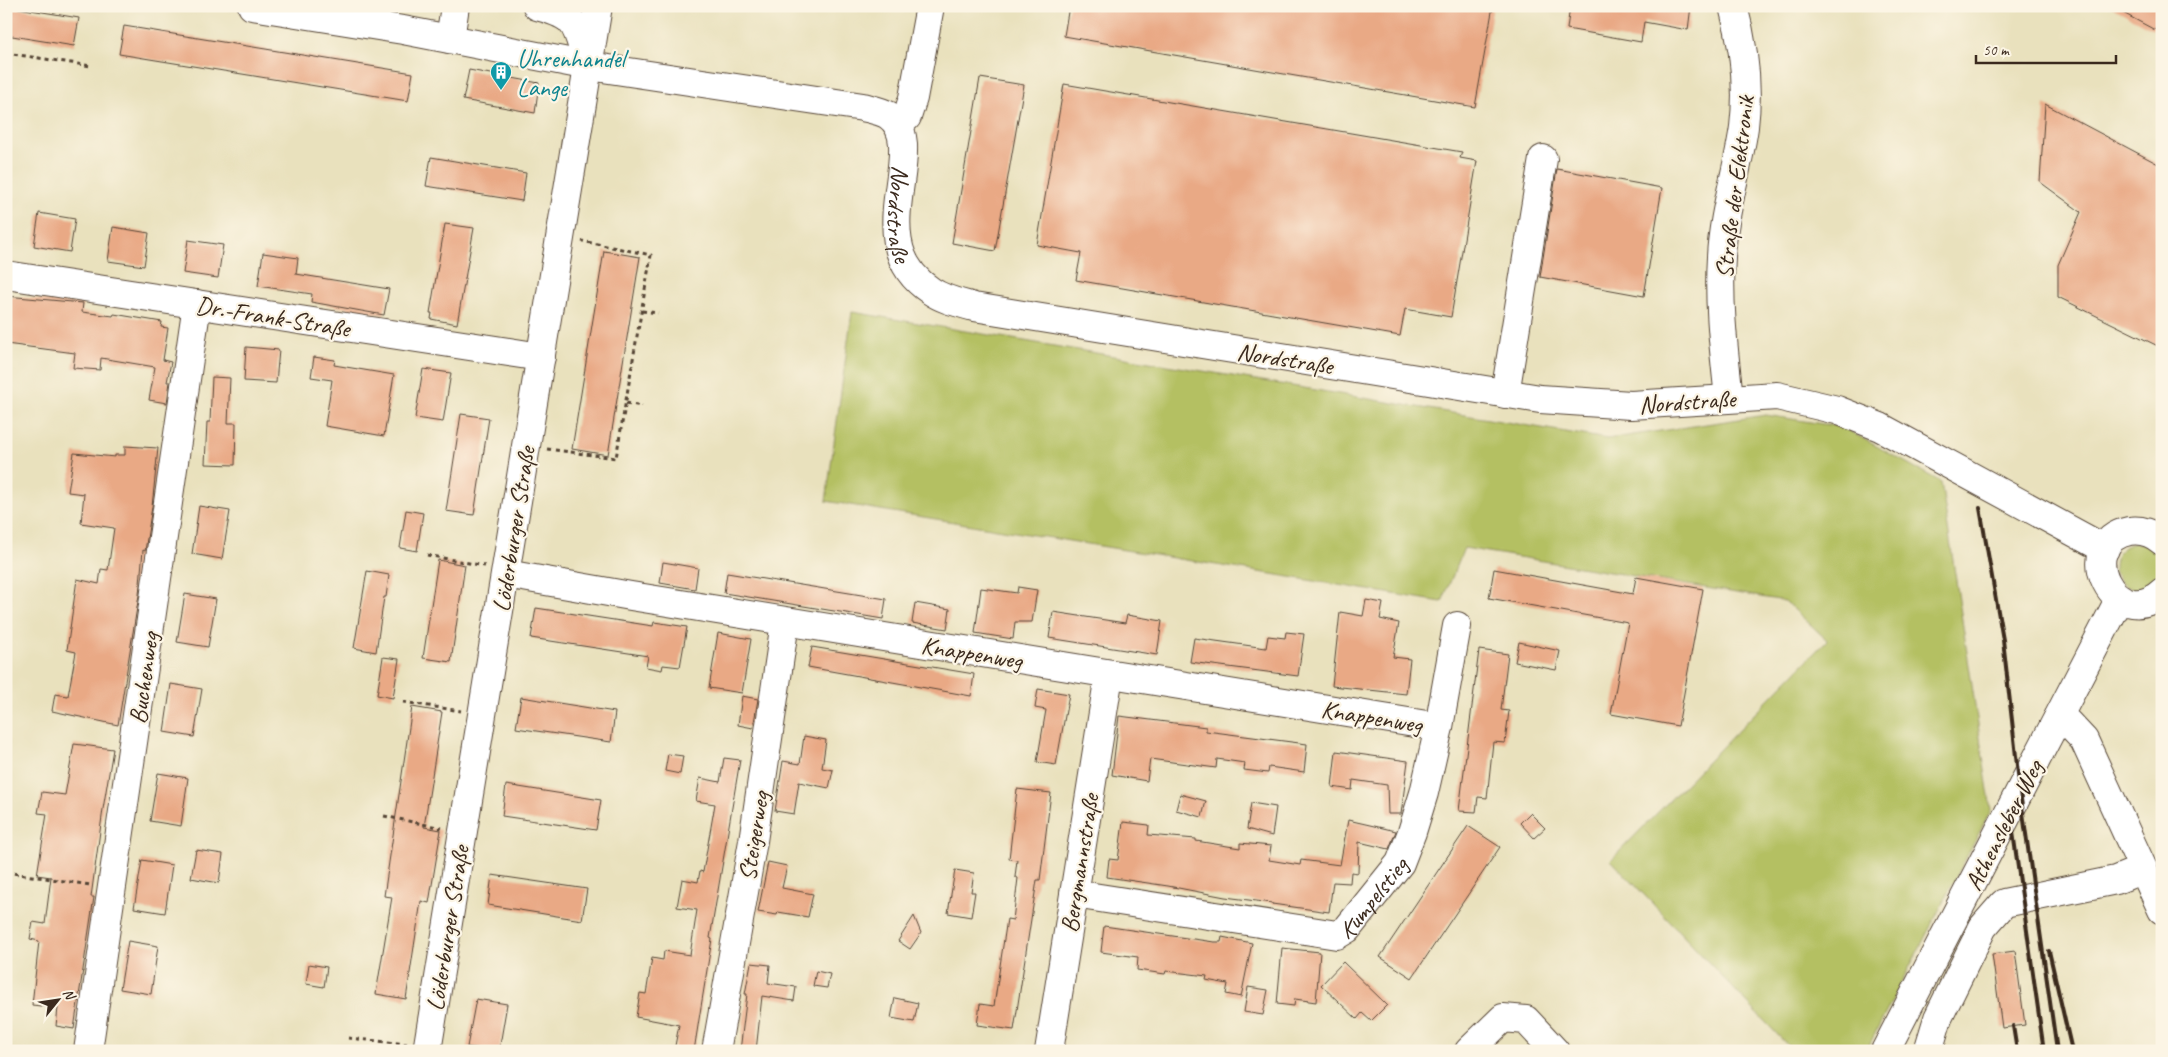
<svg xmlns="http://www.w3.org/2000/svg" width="2168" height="1057" font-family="Caveat,sans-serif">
	<rect width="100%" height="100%" fill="#fcf5e5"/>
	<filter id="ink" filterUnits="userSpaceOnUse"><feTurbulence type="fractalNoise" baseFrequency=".02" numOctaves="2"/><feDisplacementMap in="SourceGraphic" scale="10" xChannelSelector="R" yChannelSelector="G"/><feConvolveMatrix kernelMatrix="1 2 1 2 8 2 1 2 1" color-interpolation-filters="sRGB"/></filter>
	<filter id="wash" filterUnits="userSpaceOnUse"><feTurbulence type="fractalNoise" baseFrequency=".0096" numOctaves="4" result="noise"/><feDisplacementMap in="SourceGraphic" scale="20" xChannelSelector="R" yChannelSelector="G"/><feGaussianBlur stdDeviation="1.12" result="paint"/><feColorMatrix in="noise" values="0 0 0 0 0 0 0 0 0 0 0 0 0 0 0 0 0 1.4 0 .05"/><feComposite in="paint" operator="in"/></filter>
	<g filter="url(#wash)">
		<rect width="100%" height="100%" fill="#e9e1bd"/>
		<path fill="#b4c062" stroke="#787540" d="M852,312L1607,439L1766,415L1842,427L1941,482L1991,810L1866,1051H1793L1611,860L1827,640L1785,601L1464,548L1442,602L826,501Z
			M2114 566a23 23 0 1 1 46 0a23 23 0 1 1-46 0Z"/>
		<g id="blocks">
			<path fill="#e9a985" d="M6,6L79,18L74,46L6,35Z
				M1069,6H1493L1475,107L1064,36Z
				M1570,6H1691L1688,30L1644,22L1641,42L1567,29Z
				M2110,6H2162V17L2155,30Z
				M124,26L413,73L408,101L119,54Z
				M469,70L539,83L535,113L463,100Z
				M980,78L1024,85L995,251L952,243Z
				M1064,84L1462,152L1460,158L1477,161L1451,317L1405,309L1400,336L1076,280L1081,253L1037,245Z
				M2045,104L2162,166V348L2058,297V265L2081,212L2040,182Z
				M431,157L526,173L522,201L426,186Z
				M1557,169L1662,188L1644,296L1540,277Z
				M39,213L75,219L70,252L34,246Z
				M445,224L474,228L457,324L431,319L432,313H430Z
				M113,227L149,233L144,266L108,261Z
				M188,240L223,245L218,278L183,273Z
				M604,251L640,257L608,455L572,449Z
				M263,253L298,258L296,274L389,289L384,315L311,302L312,294L258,286Z
				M6,296L83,303L82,312L113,316L114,314L162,322L161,327L168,328L163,360L171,362L167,382H170L167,403L149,400L155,367L101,358L100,370L73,368L75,353L6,344Z
				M246,347L279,350L276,383L244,381Z
				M314,357L335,360L334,365L394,375L384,436L325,426L332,380L311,377Z
				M423,369L451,373L443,422L415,418Z
				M212,377L230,378L228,423H236L235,465L205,464L207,422H210Z
				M461,414L489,418L474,515L446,511Z
				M125,446L158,448L152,507L145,551L143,550L139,595L118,725L52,711L55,694L68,696L76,652L67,650L77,579L99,584L101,569L108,570L114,528L81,523L84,494L68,492L74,453L115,457V455H125Z
				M199,506L230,511L222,559L192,554Z
				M406,510L423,513L417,551L400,548Z
				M438,560L465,565L451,662L423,658Z
				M663,562L698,568L695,589L660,583Z
				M1494,569L1633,594L1636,577L1703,589L1678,726L1611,714L1628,623L1489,598Z
				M367,571L389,575L386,597H384L376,652L354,648Z
				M727,573L886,599L883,619L724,593Z
				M1018,587L1037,590L1032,622H1015L1013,639L975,633L981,588L1017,593Z
				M185,594L216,599L208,647L177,642Z
				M1366,600L1383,603L1380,619L1399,623L1393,657L1410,659L1406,694L1332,686L1340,612L1363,616Z
				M915,603L950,609L947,629L912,623Z
				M536,608L653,626L654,622L687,627L680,667L663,665L662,670L646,667L648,656L531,638Z
				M1053,612L1125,623L1127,615L1162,621L1157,655L1049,638Z
				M1286,632L1304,634L1298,676L1190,662L1194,638L1266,648L1268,636L1285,638Z
				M718,633L751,639L742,693L709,688Z
				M1519,642L1560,651L1556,670L1515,662Z
				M812,647L974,674L971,696L808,667Z
				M1479,650L1508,654L1501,710L1509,711L1505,743L1493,742L1487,798L1478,797L1476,812L1459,811Z
				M383,657L399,659L393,698L377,695Z
				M171,684L202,689L194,737L164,732Z
				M1038,689L1069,694L1056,765L1037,762L1046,710L1035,708Z
				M742,696L758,699L753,728L738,725Z
				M521,697L615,712L611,742L516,728Z
				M412,707L442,712L424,827L441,830L429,903L421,901L406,999L376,994L392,897L384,896Z
				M1119,716L1206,727V731L1307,744L1304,772L1269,767L1268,773L1244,770L1245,763L1217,759L1216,768L1150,759L1147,781L1112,775Z
				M804,736L826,740L822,768L833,770L829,788L799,782L794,814L775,811L783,761L800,764Z
				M74,744L113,749L103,809L91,897H94L74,1029L56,1026L58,1008L32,1005L39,941L30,939L33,922L45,924L51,877L37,875L47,814L38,813L42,792L65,795Z
				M1336,751L1408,761L1401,814H1388L1387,785L1353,780L1352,790L1332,787Z
				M668,754L683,756L680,774L665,771Z
				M724,758L740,760L710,938L712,939L700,1013L694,1051H674L679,1025L636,1017L640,993L646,994L652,958L663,960L664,951L690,955L697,910L677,907L682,879L698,882L700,871L703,872L715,804L696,801L700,778L720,782Z
				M158,773L188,778L181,826L150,821Z
				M506,785L601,800L596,830L502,816Z
				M1017,789L1051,793L1040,880H1037L1014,1030L977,1025L980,1004L994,1006L1007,919L1013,920L1018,878L1015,877L1017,860L1009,859Z
				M1180,794L1206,801L1202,817L1176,810Z
				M1251,803L1276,807L1272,836L1247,829Z
				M1530,813L1545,828L1534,838L1520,823Z
				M1348,820L1396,831L1389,849L1359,842L1358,873L1351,872L1350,883L1333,882L1329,912L1272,904V903L1225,897L1168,886L1107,877L1109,859L1118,860L1123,822L1149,825L1148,835L1196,839V841L1240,848V843L1271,846L1269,860L1300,865L1301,860L1340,865Z
				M1468,826L1500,847L1412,978L1380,957Z
				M196,850L223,854L219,883L191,878Z
				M142,860L172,865L165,913L134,908Z
				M768,862L787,866L782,888L813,894L808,917L778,912L777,915L758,912Z
				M955,870L974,873L971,892H975L971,917L948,913Z
				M492,875L587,889L582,920L488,905Z
				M914,916L921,933L910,949L898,941Z
				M1104,926L1214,942H1221L1222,937L1252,943L1241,997L1226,994L1228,984L1206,980L1207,976L1166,971L1165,974L1137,970L1138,957L1101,952Z
				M128,941L158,946L151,994L120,989Z
				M1282,948L1320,952L1316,1002L1295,999L1294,1006L1277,1004Z
				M2015,951L2025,1025L2002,1028L1992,954Z
				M1343,962L1387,1005L1371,1021L1362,1013L1357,1019L1321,985Z
				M751,963L770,965L768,983L796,987L794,1001L762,996L756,1051H740L747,994H745Z
				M309,964L327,967L324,987L306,984Z
				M816,971L830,974L827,988L813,986Z
				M1248,987L1268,990L1263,1015L1244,1012Z
				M895,998L918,1003L914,1022L891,1018Z
				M476,999L507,1004L499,1051L467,1047Z"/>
		</g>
	</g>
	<g filter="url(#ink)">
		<use href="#blocks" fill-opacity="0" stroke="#554536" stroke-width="1"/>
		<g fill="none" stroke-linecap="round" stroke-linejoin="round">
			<g stroke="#554536" stroke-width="30">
				<g id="minor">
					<path id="s1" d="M252,6L403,30L589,66L863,107C870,109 881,111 888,115C933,145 856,242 931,291C944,300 960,303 974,307L1540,399L1631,405L1777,396L1837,410L1880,427L2105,549"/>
					<path d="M537,6C579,17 575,24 587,62"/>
					<path d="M450,39L455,6"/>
					<path d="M898,125L907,117L913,98L930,6"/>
					<path d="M6,275L541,357"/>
					<path d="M1505,394L1543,159"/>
					<path d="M1729,398C1724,351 1718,304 1721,257C1723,213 1738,170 1744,127C1749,86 1744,46 1733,6"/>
					<path d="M506,574L631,596L1439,727"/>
					<path d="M2058,718L2068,723L2084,740L2162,910"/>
					<path id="s2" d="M1074,894L1337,935L1347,929L1400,863L1412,832L1424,793L1439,727L1457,626"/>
					<path d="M88,1051L197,304"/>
					<path d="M427,1051L598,6"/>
					<path d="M716,1051L753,841L785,622"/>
					<path d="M1049,1051L1109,675"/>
					<path d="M1469,1051L1503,1018L1526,1020L1555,1051"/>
					<path d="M1928,1051L1938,1018L1983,927L2004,903L2116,880L2143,869"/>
				</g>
			</g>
			<g stroke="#554536" stroke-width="30">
				<path id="major" d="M2162,541C2153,533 2141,529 2129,531C2071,543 2115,635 2162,592
					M1885,1051L2120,598"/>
			</g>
			<path stroke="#554536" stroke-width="3" stroke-dasharray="4 4" stroke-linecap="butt" d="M6,53L91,66
				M642,311L658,313
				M626,403L642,406
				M547,449L616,458L651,255L582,241
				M427,555L485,566
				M403,702L461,711
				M384,816L442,828
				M6,872L90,885
				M348,1038L407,1044"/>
			<use href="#minor" stroke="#fff" stroke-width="28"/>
			<use href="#major" stroke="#fff" stroke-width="28"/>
			<path stroke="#3b2a1e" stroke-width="4" d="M1980,508L2003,640L2020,792L2057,1051
				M2010,811L2044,1051
				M2049,951L2072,1051
				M2013,1026L2017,1051"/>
		</g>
	</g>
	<defs>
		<g id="building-pin" transform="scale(1.125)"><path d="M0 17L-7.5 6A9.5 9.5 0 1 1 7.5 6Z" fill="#0f9aa8" stroke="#fcf5e5"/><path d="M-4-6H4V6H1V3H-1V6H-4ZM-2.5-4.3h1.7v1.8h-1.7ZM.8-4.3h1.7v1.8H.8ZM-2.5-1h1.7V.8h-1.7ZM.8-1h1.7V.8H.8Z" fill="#fff"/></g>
	</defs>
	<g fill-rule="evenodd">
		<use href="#building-pin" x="501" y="72"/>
	</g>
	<g text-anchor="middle" stroke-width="4.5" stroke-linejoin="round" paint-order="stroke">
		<g font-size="25" fill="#0d838f" stroke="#fcf5e5" text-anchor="start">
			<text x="517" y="67">Uhrenhandel<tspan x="517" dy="29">Lange</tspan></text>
		</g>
		<g font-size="25" fill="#3b2a1e" stroke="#fcf5e5">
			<text transform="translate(1734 187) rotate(-83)" y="9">Straße der Elektronik</text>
			<text dy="9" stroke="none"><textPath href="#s1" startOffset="750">Nordstraße</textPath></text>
			<text transform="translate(273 316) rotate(9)" y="9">Dr.-Frank-Straße</text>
			<text transform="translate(1285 358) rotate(9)" y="9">Nordstraße</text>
			<text transform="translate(1687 401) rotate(-4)" y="9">Nordstraße</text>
			<text transform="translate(513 529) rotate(-81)" y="9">Löderburger Straße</text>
			<text transform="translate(972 652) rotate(9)" y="9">Knappenweg</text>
			<text transform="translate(143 678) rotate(-82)" y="9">Buchenweg</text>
			<text transform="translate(1372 716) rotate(9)" y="9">Knappenweg</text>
			<text transform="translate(2003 825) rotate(-63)" y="9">Athensleber Weg</text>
			<text transform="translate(753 836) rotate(-81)" y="9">Steigerweg</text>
			<text transform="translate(1079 863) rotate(-81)" y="9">Bergmannstraße</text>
			<text dy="9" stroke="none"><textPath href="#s2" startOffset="319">Kumpelstieg</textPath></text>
			<text transform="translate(447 928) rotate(-81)" y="9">Löderburger Straße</text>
		</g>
	</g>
	<rect width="2168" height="1057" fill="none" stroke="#fcf5e5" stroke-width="25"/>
	<g transform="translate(58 1000) rotate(60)" stroke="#fcf5e5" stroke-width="4" paint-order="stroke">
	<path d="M0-4L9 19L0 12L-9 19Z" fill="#3b2a1e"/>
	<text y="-8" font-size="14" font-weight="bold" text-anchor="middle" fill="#3b2a1e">N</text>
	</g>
	<path d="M1976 55v8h140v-8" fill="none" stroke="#3b2a1e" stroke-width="2.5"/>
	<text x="1983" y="55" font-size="15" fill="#3b2a1e" stroke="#fcf5e5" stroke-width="4" paint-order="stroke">50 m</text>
</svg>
